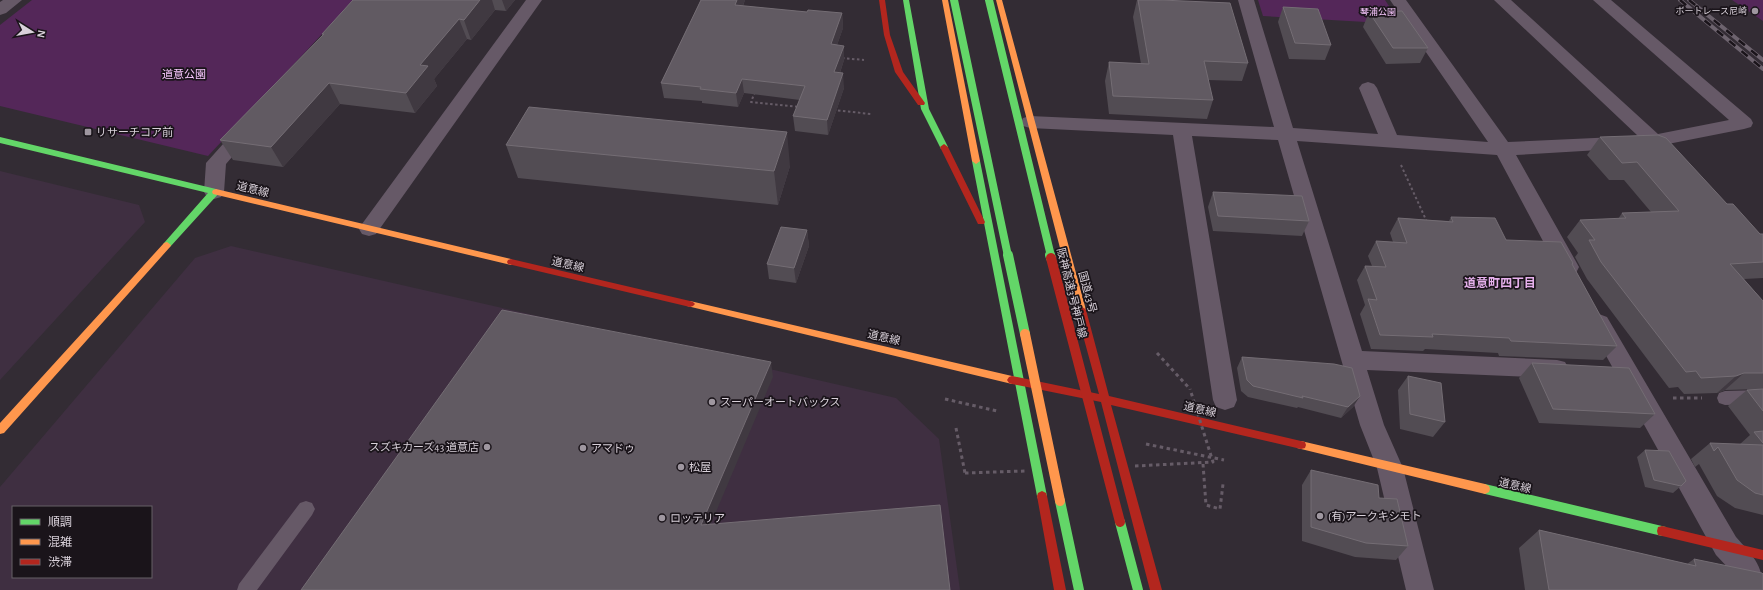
<svg xmlns="http://www.w3.org/2000/svg" width="1763" height="590" font-family="'Alegreya Sans','Noto Sans JP',sans-serif">
	<rect width="100%" height="100%" fill="#332c34"/>
	<path fill="#3f2f41" fill-rule="evenodd" d="M0,171L139,205L145,222L0,380Z
		M231,246L896,398L939,439L960,590H0V487L195,258ZM13,507H151V577H13Z"/>
	<path fill="#542759" d="M32,0H354L208,156L0,106V25Z
		M1258,0H1385L1401,24L1263,16Z
		M1732,0H1763V21Z"/>
	<g fill="none" stroke-linecap="round" stroke-linejoin="round">
		<path stroke="#665c67" stroke-width="2" stroke-dasharray="2.5 2.5" stroke-linecap="butt" d="M842,58L864,60
			M755,92L751,102L799,107
			M833,110L871,114
			M1401,165L1427,222"/>
		<path stroke="#665c67" stroke-width="3" stroke-dasharray="3.5 3.5" stroke-linecap="butt" d="M1157,353L1190,389
			M1673,398H1702
			M945,399L997,411
			M956,428L965,473
			M1146,444L1224,460
			M1203,464L1206,505L1220,509L1223,484"/>
		<path fill="#665967" fill-rule="evenodd" d="M1763,390V404L1725,405L1719,403L1717,398L1719,393L1725,391Z
			M306,501L312,503L315,509L312,515L257,590H237L239,584L300,503Z"/>
		<path fill="#665967" fill-rule="evenodd" d="M3,0H22L6,13L0,15V2Z
			M526,0H542L376,234L369,236L362,234L359,229L362,224Z
			M1238,0H1254L1293,128L1378,134L1359,88L1362,84L1368,82L1374,84L1377,88L1397,135L1488,142L1390,0H1406L1508,142L1638,136L1494,0H1511L1658,134L1729,120L1593,0H1611L1751,119L1753,123L1751,127L1744,129L1668,144L1670,146L1667,150C1660,152 1655,152 1650,147L1516,155L1579,267L1576,273L1568,275L1560,273L1497,155L1297,141L1362,351L1557,360L1565,362L1569,369L1565,376L1557,378L1367,370L1384,425L1403,468L1434,590H1406L1377,468L1360,425L1278,140L1192,136L1237,400L1234,407L1225,410L1216,407L1213,400L1173,135L1030,128L1023,126L1021,122L1023,118L1030,116L1274,127Z
			M247,123L254,125L256,129L226,164L224,192L221,197L214,199L207,197L204,192L206,163L240,125Z
			M1599,314L1607,317L1736,537C1752,555 1763,564 1763,590H1742L1733,573L1716,555L1588,323L1591,317Z"/>
		<path fill="#63d668" fill-rule="evenodd" d="M903,0H909L929,109L948,147L947,149H941L921,109Z
			M0,137L216,189L220,192L170,247L167,248L163,245L164,243L208,193L0,143Z
			M976,158L980,161L1047,496L1046,499L1042,501L1038,499L1037,496L972,161Z
			M1485,484L1662,526L1666,527L1667,531L1666,535L1662,536L1485,494L1481,492L1480,489L1481,486Z"/>
		<path fill="#ff974d" fill-rule="evenodd" d="M942,0H948L980,161L976,164L972,161Z
			M996,0H1002L1086,310L1084,312H1078L1076,310Z
			M216,189L511,259L515,262L511,265L213,194L212,192L213,190Z
			M167,242L171,245L170,247L4,433L0,434V423L164,243Z
			M690,301L1012,376L1015,377L1017,380L1015,383L1012,384L687,306L685,304L687,302Z
			M1301,441L1485,484L1489,486L1490,489L1489,492L1485,494L1301,449L1297,448L1296,445L1297,442Z"/>
		<path fill="#b3261e" fill-rule="evenodd" d="M879,0H885L890,35L903,72L925,103L924,105H918L895,72L884,35Z
			M944,144L948,147L985,222L984,224H978L977,222L940,147Z
			M511,259L690,301L693,302L695,304L693,306L690,307L508,264L507,262L508,260Z
			M1081,307L1084,308L1086,310L1109,396L1301,441L1305,442L1306,445L1305,448L1301,449L1111,405L1162,590H1150L1101,402L1012,384L1009,383L1007,380L1009,377L1012,376L1099,394L1076,310L1078,308Z
			M1042,491L1046,493L1047,496L1066,590H1054L1037,496L1038,493Z
			M1662,526L1763,550V560L1662,536L1658,535L1657,531L1658,527Z"/>
		<g stroke="#6d636e" stroke-width="4">
			<path id="rail" d="M1680,0L1763,69
				M1689,0L1763,60"/>
		</g>
		<use href="#rail" stroke="#1a141a" stroke-width="2.5" stroke-dasharray="8" stroke-linecap="butt"/>
		<path stroke="#665c67" stroke-width="3" stroke-dasharray="3.5 3.5" stroke-linecap="butt" d="M1135,466L1213,462L1190,389
			M965,473L1025,471"/>
		<path stroke="#63d668" stroke-width="8" d="M954,0L1008,256
			M989,0L1051,256"/>
		<path stroke="#63d668" stroke-width="10" d="M1008,255L1025,334
			M1050,255L1051,258
			M1060,501L1079,590
			M1120,522L1138,590"/>
		<path stroke="#ff974d" stroke-width="10" d="M1025,334L1060,501"/>
		<path stroke="#b3261e" stroke-width="10" d="M1051,258L1120,522"/>
	</g>
	<path fill="#524c53" d="M353,0H515L506,11L495,10L471,40L467,39L434,79L437,86L415,113L340,104L283,167L233,160L220,140L322,36V34Z
		M701,0H745L743,6L807,12L842,13L843,28L837,45L844,60L840,73L844,88L828,135L795,131L793,116L800,100L744,93L738,107L702,103V101L664,98L661,83Z
		M1137,0H1161L1248,63L1242,81L1208,80L1213,100L1207,119L1109,114L1105,81L1109,62L1141,64L1133,17Z
		M1283,7L1331,45L1325,60L1289,59L1278,22Z
		M1369,12L1428,48L1420,63L1386,64L1363,27Z
		M1600,137L1727,204L1760,234H1763V278L1744,279L1763,301V389L1725,390L1717,393L1684,394L1678,387L1669,388L1587,279L1575,257L1578,253L1567,237L1580,220L1618,219L1622,213L1651,212L1624,180H1609L1587,155Z
		M506,145L790,166L778,205L518,178Z
		M1213,192L1309,221L1302,236L1213,231L1208,207Z
		M1451,217L1506,240L1572,265L1617,346L1603,360L1499,356L1498,353L1425,349L1423,351L1371,349L1360,314L1365,305L1357,280L1365,266H1372L1368,256L1376,241L1393,242L1390,233L1398,218L1449,221Z
		M807,230L809,246L796,283L769,279L767,264Z
		M1242,357L1360,396L1353,407L1341,418L1298,407L1297,408L1248,397L1241,391L1237,368Z
		M1532,363L1655,414L1640,428L1539,423L1519,378Z
		M1408,376L1445,422L1433,437L1400,429L1398,390Z
		M1763,389V515L1735,508L1717,496L1699,464L1695,467L1691,459L1710,443L1739,445L1750,435L1728,406L1747,390Z
		M1645,450L1681,486L1673,493L1645,487L1637,457Z
		M1311,470L1379,498L1408,546L1396,560L1355,557L1302,541V485Z
		M1539,530L1687,564L1694,559L1763,590H1525L1519,548Z"/>
	<path fill="#403941" d="M480,0H492L495,10L471,40L464,20Z
		M502,0H515L506,11Z
		M737,0H745L737,20L735,5Z
		M842,13L843,28L832,59L831,44Z
		M459,19L467,39L434,79L437,86L415,113L406,93L420,65Z
		M844,46V60L835,87L834,72Z
		M843,73L844,88L828,135L827,120Z
		M742,79L744,93L738,107L736,93Z
		M329,83L340,104L283,167L271,147Z
		M787,132L790,166L778,205L774,171Z
		M807,230L809,246L796,283L794,268Z
		M771,362L773,377L705,538L701,525Z
		M1744,373L1725,390L1717,393L1736,376Z
		M1360,396L1353,407L1341,418L1348,407Z"/>
	<path fill="#615a62" stroke="#746d74" d="M353,0H480L464,20L459,19L420,65L428,66L406,93L329,83L271,147L220,140L324,34H322Z
		M701,0H737L735,5L807,12L808,10L842,13L831,44L844,46L834,72L843,73L827,120L793,116L805,86L742,79L736,93L700,89L701,87L661,83Z
		M1138,0H1161L1230,3L1248,63L1204,61L1213,100L1113,96L1109,62L1149,64Z
		M1283,7L1318,9L1331,45L1295,43Z
		M1402,11L1428,48H1393L1369,12Z
		M529,107L787,132L774,171L506,145Z
		M1658,135L1666,138L1727,204H1733L1760,234H1763V262L1730,264L1763,301V373H1744L1736,376L1701,378L1696,371L1686,372L1601,262L1589,240H1595L1580,220L1626,218L1622,213L1679,211L1637,162L1622,163L1600,137Z
		M1213,192L1302,196L1309,221L1218,216Z
		M1451,217L1495,218L1506,240L1561,242L1573,263L1572,264L1617,346L1511,341L1509,338L1432,334L1433,337L1380,335L1368,299L1377,300L1365,266L1386,267L1376,241L1407,243L1398,218L1453,222Z
		M781,227L807,230L794,268L767,264Z
		M502,310L771,362L701,525L940,505L950,590H301Z
		M1242,357L1334,364L1352,368L1360,396L1348,407L1302,396L1303,398L1253,386L1247,380Z
		M1532,363L1629,368L1655,414L1553,409Z
		M1408,376L1441,383L1445,422L1410,414Z
		M1763,389V411L1747,390Z
		M1763,431V443L1754,432Z
		M1710,443L1763,445V495L1755,493L1737,480L1718,447L1714,451Z
		M1645,450L1669,451L1686,481L1681,486L1654,480Z
		M1311,470L1378,485L1379,498L1397,499L1408,546L1366,543L1311,527Z
		M1539,530L1696,566L1694,559L1762,573L1763,574V590H1549Z"/>
	<g fill="#9f97a0" stroke="#1a141a" stroke-width="1.5">
		<circle cx="1755" cy="11" r="4"/>
		<rect x="84" y="128" width="8" height="8" rx="2"/>
		<circle cx="712" cy="402" r="4"/>
		<circle cx="487" cy="447" r="4"/>
		<circle cx="583" cy="448" r="4"/>
		<circle cx="681" cy="467" r="4"/>
		<circle cx="1320" cy="516" r="4"/>
		<circle cx="662" cy="518" r="4"/>
	</g>
	<g text-anchor="middle" stroke-width="3.5" stroke-linejoin="round" paint-order="stroke">
		<g font-size="9" fill="#d9d1da" stroke="#1a141a" text-anchor="end">
			<text x="1747" y="14">ボートレース尼崎</text>
		</g>
		<g font-size="9" fill="#f9c8ff" stroke="#1a141a">
			<text x="1378" y="15">琴浦公園</text>
		</g>
		<g font-size="11" fill="#f9c8ff" stroke="#1a141a">
			<text x="184" y="78">道意公園</text>
		</g>
		<g font-size="11" fill="#d9d1da" stroke="#1a141a" text-anchor="start">
			<text x="96" y="136">リサーチコア前</text>
			<text x="720" y="406">スーパーオートバックス</text>
			<text x="479" y="451" text-anchor="end">スズキカーズ43 道意店</text>
			<text x="591" y="452">アマドゥ</text>
			<text x="689" y="471">松屋</text>
			<text x="1328" y="520">(有)アークキシモト</text>
			<text x="670" y="522">ロッテリア</text>
		</g>
		<g font-size="11" fill="#d9d1da" stroke="#1a141a">
			<text transform="translate(253 189) rotate(14)" y="4">道意線</text>
			<text transform="translate(568 264) rotate(13)" y="4">道意線</text>
			<text transform="translate(1088 292) rotate(75)" y="4">国道43号</text>
			<text transform="translate(1072 293) rotate(76)" y="4">阪神高速3号神戸線</text>
			<text transform="translate(884 337) rotate(13)" y="4">道意線</text>
			<text transform="translate(1200 409) rotate(13)" y="4">道意線</text>
			<text transform="translate(1515 485) rotate(13)" y="4">道意線</text>
		</g>
		<g font-size="12" font-weight="bold" fill="#e7b1ed" stroke="#1a141a">
			<text x="1500" y="287">道意町四丁目</text>
		</g>
	</g>
	<rect x="12" y="506" width="140" height="72" fill="#1a141a" stroke="#666067"/>
	<rect x="20" y="519" width="20" height="6" fill="#63d668" stroke="#666067"/>
	<text x="48" y="526" font-size="12" fill="#d9d1da">順調</text>
	<rect x="20" y="539" width="20" height="6" fill="#ff974d" stroke="#666067"/>
	<text x="48" y="546" font-size="12" fill="#d9d1da">混雑</text>
	<rect x="20" y="559" width="20" height="6" fill="#b3261e" stroke="#666067"/>
	<text x="48" y="566" font-size="12" fill="#d9d1da">渋滞</text>
	<g transform="translate(32 32) rotate(101)" stroke="#1a141a" stroke-width="3" paint-order="stroke">
	<path d="M0-3L7 15L0 10L-7 15Z" fill="#d9d1da"/>
	<text y="-6" font-size="11" font-weight="bold" text-anchor="middle" fill="#d9d1da">N</text>
	</g>
</svg>
